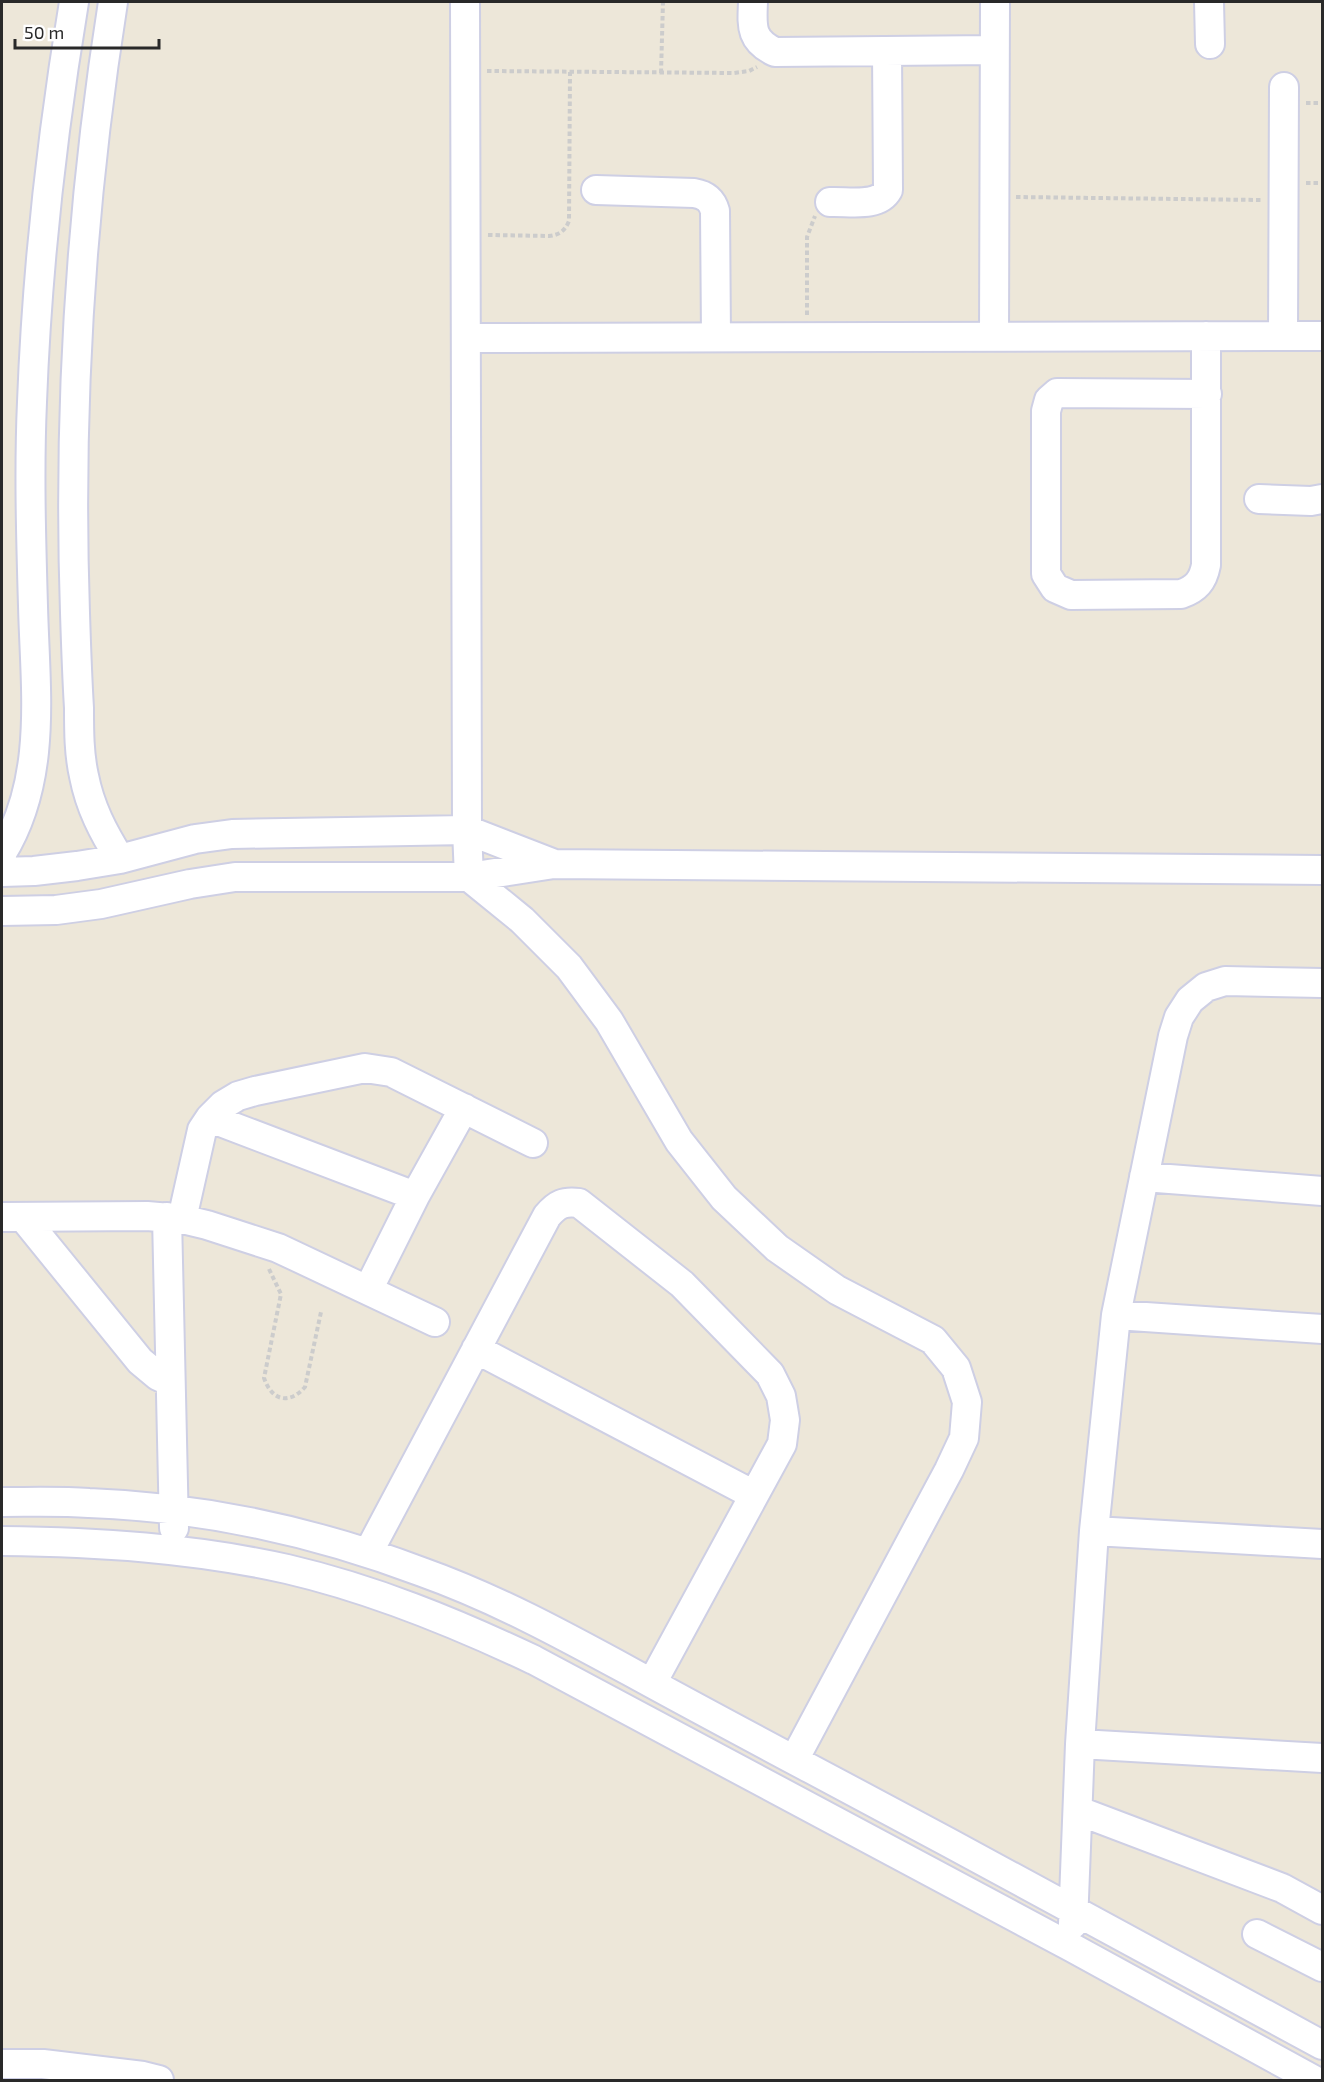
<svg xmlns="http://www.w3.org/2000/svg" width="1324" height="2082" font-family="'Exo 2',sans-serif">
	<rect width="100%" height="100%" fill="#ede7d9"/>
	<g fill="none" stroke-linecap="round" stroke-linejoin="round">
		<g stroke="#cecfe4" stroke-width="32">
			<path id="minor" d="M113,2C81,203 68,408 75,613C76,645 77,676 79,708C79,731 79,754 84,776C90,807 103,832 120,859
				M465,2L467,830L469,877L522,920L569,967L609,1021L679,1141L724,1198L777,1248L837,1290L933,1340L956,1368L967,1402L964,1438L949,1470L794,1760
				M753,2C752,26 750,40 775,52L994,50
				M1209,2L1210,44
				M596,190L694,193C706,195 712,200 715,211L716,337
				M830,202C848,201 878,208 888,190L887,52
				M1206,336V565C1203,581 1196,589 1181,594L1071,595L1055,588L1046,574V411L1049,400L1057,393L1207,394
				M1283,336L1284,87
				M994,337L995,2
				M467,338L1322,336
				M1259,499L1311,501L1322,499
				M2,853C48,778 35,689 33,606C31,538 29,469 32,402C37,268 52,134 74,2
				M2,872L34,871L77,866L120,859L195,839L232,834L467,830L552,863
				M2,911L56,910L101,904L190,884L235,877H469L554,864L1322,870
				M210,1118L415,1196
				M1144,1177L1322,1191
				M2,1217L147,1216L182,1219L207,1225L278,1248L435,1322
				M23,1217L140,1361L158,1376L169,1381
				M167,1217L174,1528
				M182,1219L202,1130L210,1118L223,1105L238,1096L255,1091L365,1068L391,1072L533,1143
				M368,1290L415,1196L464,1108
				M1116,1315L1322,1329
				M476,1349L754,1495
				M2,1502C31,1502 60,1501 89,1503C202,1507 316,1532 422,1572C495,1598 563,1635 631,1672C691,1705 751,1737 811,1769C982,1860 1153,1952 1322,2045
				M1094,1531L1322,1544
				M2,1541C97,1542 193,1548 287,1569C373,1589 454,1622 534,1660L1071,1947L1314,2080
				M368,1553L547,1216C557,1204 564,1201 579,1203L682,1284L770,1374L781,1396L785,1420L782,1444L652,1683
				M1080,1744L1322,1758
				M1079,1811L1282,1888L1322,1910
				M1073,1924L1080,1744L1094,1531L1116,1315L1173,1036L1179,1017L1190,1000L1206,987L1225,981L1322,983
				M1257,1934L1322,1967
				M2,2064H43L143,2076L159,2080"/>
		</g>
		<path stroke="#ccc" stroke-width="4" stroke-dasharray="4.5 3" stroke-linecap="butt" d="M487,71L734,73L749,71L757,67
			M661,73L663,2
			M1306,103H1322
			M1306,183H1322
			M1016,197L1261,200
			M488,235L549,236C559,235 565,231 569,221L570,72
			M807,315V237L815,216
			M269,1269L281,1294L264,1378C272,1401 289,1405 305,1387L321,1312"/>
		<use href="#minor" stroke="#fff" stroke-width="28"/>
	</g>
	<rect width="1324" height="2082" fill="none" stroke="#292929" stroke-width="6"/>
	<path d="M15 39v9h144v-9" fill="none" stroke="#292929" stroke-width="3"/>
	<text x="24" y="39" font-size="18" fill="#292929" stroke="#ffffff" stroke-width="4.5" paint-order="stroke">50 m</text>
</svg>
